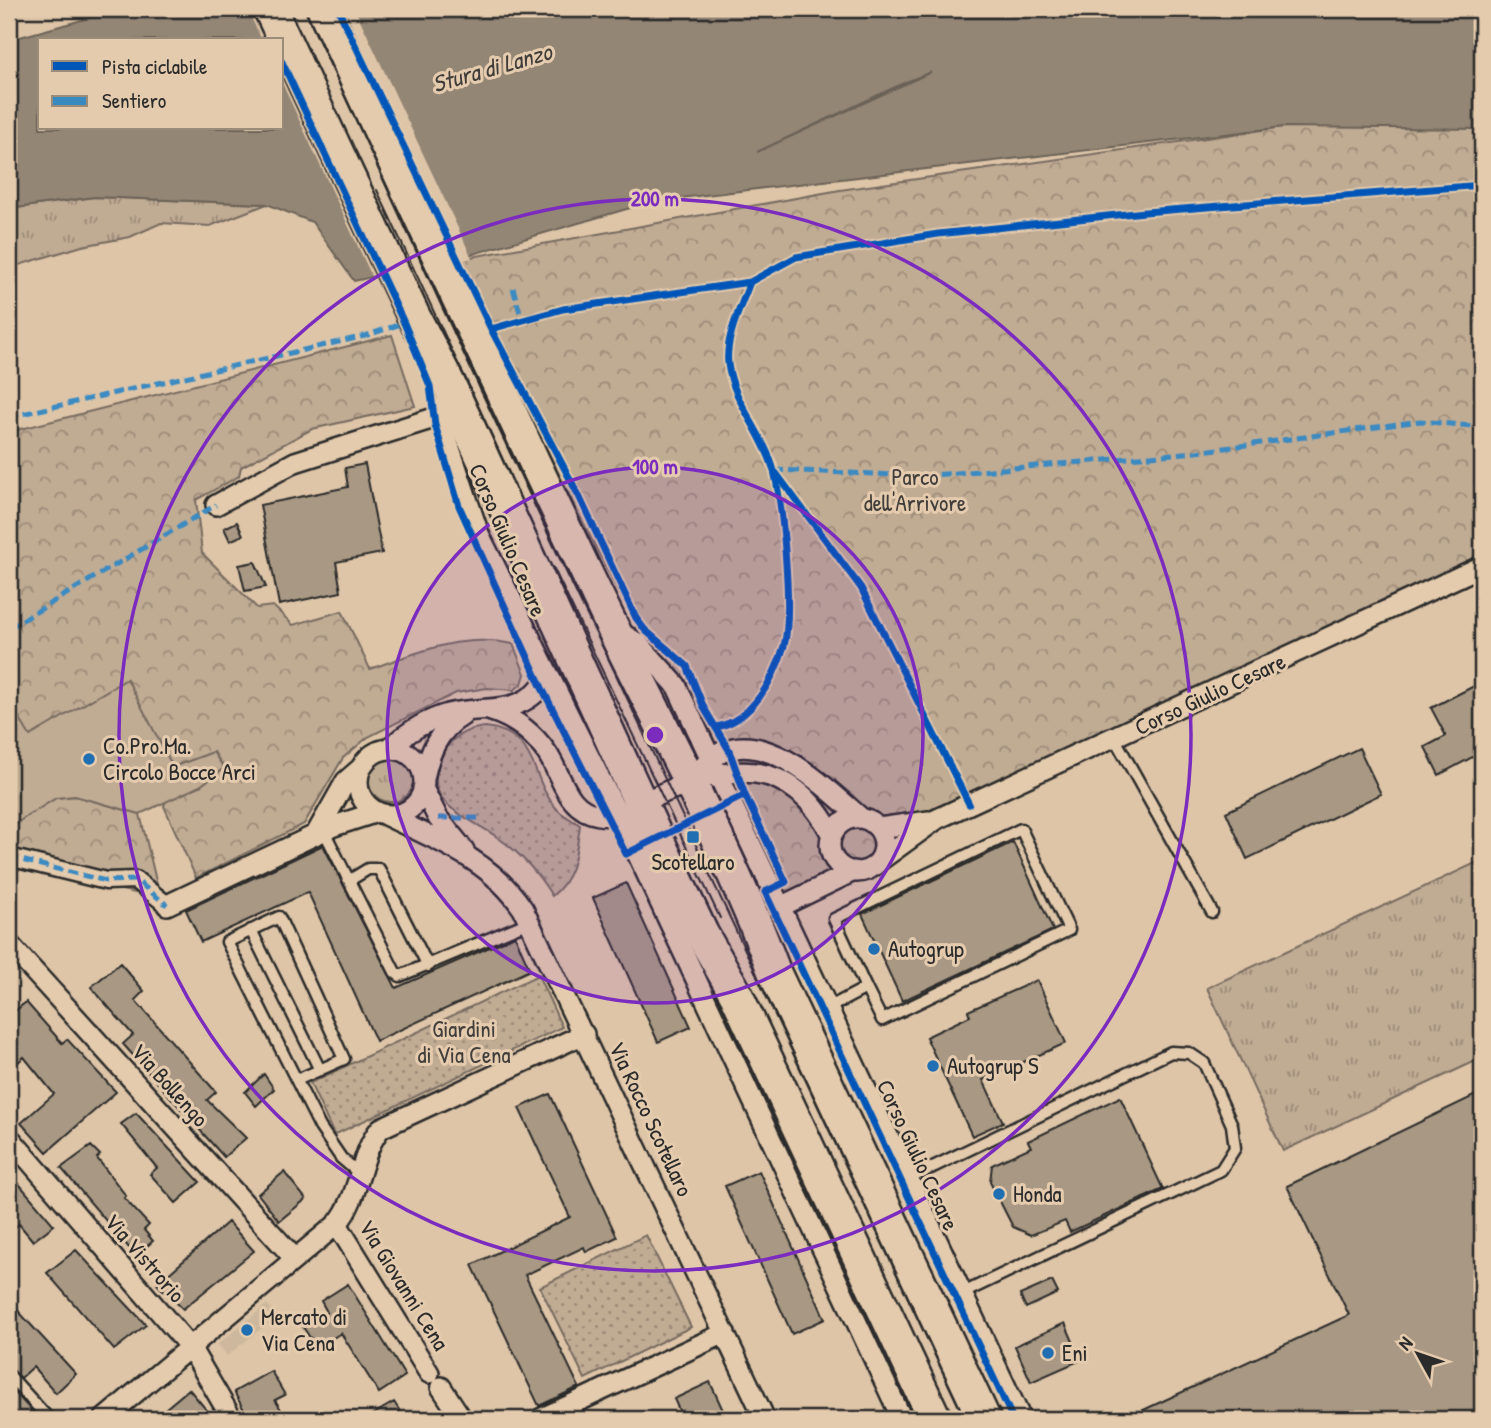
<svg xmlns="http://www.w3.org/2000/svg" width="1491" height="1428" font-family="'Patrick Hand',sans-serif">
	<defs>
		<pattern id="grass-tufts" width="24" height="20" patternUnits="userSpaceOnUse" patternTransform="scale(1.75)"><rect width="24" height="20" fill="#c0ab93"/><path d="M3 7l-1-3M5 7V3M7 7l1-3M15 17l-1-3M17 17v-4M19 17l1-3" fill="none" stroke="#9c8b78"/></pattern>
		<pattern id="park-crowns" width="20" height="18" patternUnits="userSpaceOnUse" patternTransform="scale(1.75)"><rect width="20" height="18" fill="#c0ab93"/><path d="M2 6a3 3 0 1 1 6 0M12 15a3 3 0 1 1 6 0" fill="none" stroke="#9c8b78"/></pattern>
		<pattern id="garden-dots" width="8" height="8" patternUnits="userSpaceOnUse" patternTransform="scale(1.75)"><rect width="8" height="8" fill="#c0ab93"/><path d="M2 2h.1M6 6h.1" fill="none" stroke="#9c8b78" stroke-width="1.8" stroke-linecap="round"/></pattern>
	</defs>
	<rect width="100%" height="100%" fill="#dec5a8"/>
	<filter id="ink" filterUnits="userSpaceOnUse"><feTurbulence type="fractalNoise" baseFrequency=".0143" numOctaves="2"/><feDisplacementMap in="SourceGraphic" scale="14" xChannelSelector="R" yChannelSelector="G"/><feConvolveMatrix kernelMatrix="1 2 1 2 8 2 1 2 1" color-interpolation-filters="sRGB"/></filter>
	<g filter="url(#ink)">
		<path fill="#ceb89d" d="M267,1304L277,1316L227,1356L218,1344Z"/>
		<path fill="url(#grass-tufts)" stroke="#766b5f" stroke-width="2" d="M94,197L267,204L210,226L161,223L130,237L82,246L9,268V209Z
			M368 779a23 23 0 1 1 46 0a23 23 0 1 1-46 0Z
			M1482,860V1058L1283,1151L1207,988Z"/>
		<path fill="url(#park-crowns)" stroke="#766b5f" stroke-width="2" d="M1298,125L1482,127V565L969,804L780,907L449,261L840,190Z
			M392,335L415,406L312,429L241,467L239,476L196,500L202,553L257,608L273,606L293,625L342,611L370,669C418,652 461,633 513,644L525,674L522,684L514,690L487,688L456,693L368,737L343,758L304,824L196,878L164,806L166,801L200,786L224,768L214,752L173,767L30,737L9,701V432Z
			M75,796L140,814L158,889L144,895L9,865V826L56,798Z"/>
		<path fill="url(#garden-dots)" stroke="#766b5f" stroke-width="2" d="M486,727C540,734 529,779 557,809C563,816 573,820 580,825C576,853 575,877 552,896C538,873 519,852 497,837C465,814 414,803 446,749C454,735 470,728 486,727Z
			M538,975L562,1027L334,1135L310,1083Z
			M646,1235L691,1327L585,1379L540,1287Z"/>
		<path fill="#c0ab93" stroke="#766b5f" stroke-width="2" d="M127,679L173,767L213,752L224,768L200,786L140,814L75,796L56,798L10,827L9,701L30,736Z"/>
		<path fill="#948675" stroke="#6a6257" stroke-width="2" fill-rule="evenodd" d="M122,9H1482V129L1284,127L654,201L449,261L354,281L312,222L267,204L94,197L9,209V40ZM40,40H282V128H40ZM931,72L757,152L906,82Z"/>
		<path fill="#dec5a8" d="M247,9H355L472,258L374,281L282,83V40H262Z"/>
		<path fill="#a99883" stroke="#2b2b2b" stroke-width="2" d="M365,464L382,553L336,562L341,592L279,605L260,505L348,487L345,468Z
			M237,522L243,535L230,541L224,528Z
			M255,562L266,587L245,591L239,565Z
			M1482,682V752L1439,775L1425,747L1446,736L1431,708Z
			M1359,748L1381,794L1247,859L1226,812Z
			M1013,842L1053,930L902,1001L862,914Z
			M323,845L396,988L515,936L530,970L376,1041L308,892L201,942L186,910Z
			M626,883L691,1027L658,1042L593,898Z
			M120,963L144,991L135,1000L216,1092L207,1100L246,1138L224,1157L123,1044L133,1035L91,987Z
			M1037,980L1066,1043L983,1080L1003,1122L972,1136L926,1037L970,1016L968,1011Z
			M26,1002L62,1043L67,1039L116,1092L47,1152L21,1123L54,1094L24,1057L9,1070V1016Z
			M264,1074L274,1089L256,1106L245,1092Z
			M1482,1092V1419H1124L1349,1315L1287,1186Z
			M550,1094L617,1237L586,1252L584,1247L525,1275L579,1387L539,1406L472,1265L570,1217L519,1108Z
			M1120,1097L1163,1189L1070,1232L1065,1221L1031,1235L1013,1227L990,1182L992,1165L1031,1147L1028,1141Z
			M136,1113L200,1182L176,1203L150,1174L157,1168L121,1124Z
			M91,1146L100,1155L97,1158L126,1196L124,1198L149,1225L144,1230L153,1241L136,1256L61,1168Z
			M759,1171L825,1319L792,1334L725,1186Z
			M9,1172L54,1225L33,1241L19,1224L9,1232Z
			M284,1172L306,1199L279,1221L258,1194Z
			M228,1222L254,1251L183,1309L157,1284Z
			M76,1250L146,1325L114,1350L47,1273Z
			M1052,1281L1058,1293L1026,1308L1020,1295Z
			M348,1284L405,1376L379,1393L341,1333L317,1348L303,1327L327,1312L321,1301Z
			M9,1301L76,1374L56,1393L33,1367L21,1378L9,1368Z
			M1065,1323L1081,1360L1031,1382L1015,1346Z
			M271,1371L285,1395L275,1400L287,1419H249L234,1392Z
			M710,1382L727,1419H683L674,1399Z
			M9,1386L39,1419H9Z
			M189,1389L214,1419H153Z
			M394,1402L405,1419H365Z"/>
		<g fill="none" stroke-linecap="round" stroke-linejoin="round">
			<g stroke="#2b2b2b" stroke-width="15">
				<path id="service" d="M1115,739L1212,912
					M324,831L395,972L400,976L529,922
					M350,880L368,869H379L428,966
					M251,930L320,1070
					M828,1008L866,988L834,919L1021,829L1069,930L882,1020L866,988
					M297,1080L344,1059L279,917L227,942L320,1127L341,1158L361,1175
					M908,1179L1171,1052L1189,1053L1204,1063L1232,1125L1235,1148L1221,1170L961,1294
					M9,1375L49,1419"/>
			</g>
			<g stroke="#2b2b2b" stroke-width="21">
				<path id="pedestrian" d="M9,857L106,881L136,880L167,905"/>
			</g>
			<g stroke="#2b2b2b" stroke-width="24">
				<path id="minor" d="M448,389L443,428L479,534L635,849L902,1419
					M216,505L295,462L453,412
					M618,631L639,644L676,685L1021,1419
					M488,710C512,717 532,731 547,753C563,777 566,810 599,815C618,818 637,805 654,797C727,764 789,753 832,835
					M388,749C405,734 426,720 448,714C489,704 523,719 549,676
					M358 782a33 33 0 1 1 66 0a33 33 0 1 1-66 0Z
					M703,767C751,712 824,786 861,818
					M424,779C429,753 438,730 462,716
					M423,788L438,818L464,850
					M385,815C436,840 490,859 523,909L765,1419
					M830 845a27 27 0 1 1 54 0a27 27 0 1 1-54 0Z
					M879,828L929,821
					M316,834L346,781L361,768
					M879,861L937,819L1482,566
					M167,905L334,826L377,812
					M780,907L854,871
					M9,944L295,1259
					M9,1137L190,1347L232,1419
					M337,1224L429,1373
					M441,1387L462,1419
					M104,1419L337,1224C361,1196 359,1153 381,1128L584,1034
					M540,1419L725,1333"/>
			</g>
			<g stroke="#2b2b2b" stroke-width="37">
				<path id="primary" d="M270,9L414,317L449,384L657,839L702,934L736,994L935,1419
					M324,9C414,205 504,402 597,596C658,722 726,843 775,974L984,1419"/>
			</g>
			<use href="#service" stroke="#e5cbad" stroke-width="10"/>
			<use href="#pedestrian" stroke="#e5cbad" stroke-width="16"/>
			<use href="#minor" stroke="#e5cbad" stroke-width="19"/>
			<use href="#primary" stroke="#e5cbad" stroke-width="32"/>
			<path stroke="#2b2b2b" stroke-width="2" d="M304,9L965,1419
				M377,190L510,475
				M553,567L720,918"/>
			<path stroke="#3a8ac2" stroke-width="5" stroke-dasharray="10 5" stroke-linecap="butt" d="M513,288L522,320
				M9,417L365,336L404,323
				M774,470L923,476L1196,452L1420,421L1482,427
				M9,628L216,505
				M438,818H483
				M9,857L106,881L136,880L167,905"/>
			<g stroke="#e5cbad" stroke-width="11">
				<path id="cycleway" d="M338,9L491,329L579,496L636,618L645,630L687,666L704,708L729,750L745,795L786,882L765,892L1013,1419
					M282,62L404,323L430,386L435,425L459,506L542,688L626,854L745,795
					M491,329L563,309L750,282L796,257L938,234L1145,212L1482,185
					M776,473L861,588L969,804
					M716,727C752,721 774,679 784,646C793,612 783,508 774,471C764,434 733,402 728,364C725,337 741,307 750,282"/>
			</g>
			<use href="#cycleway" stroke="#0057b8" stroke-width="7"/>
		</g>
	</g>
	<circle cx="655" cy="735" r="268" fill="#7b2cbf" fill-opacity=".12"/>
	<g fill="none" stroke="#7b2cbf" stroke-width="3.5">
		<circle cx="655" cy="735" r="268"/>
		<circle cx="655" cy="735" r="536"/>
	</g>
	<g fill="#1f6fb2" stroke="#e5cbad" stroke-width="2.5">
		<circle cx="89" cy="759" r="7"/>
		<rect x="686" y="830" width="14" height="14" rx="3.5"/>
		<circle cx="874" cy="949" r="7"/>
		<circle cx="933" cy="1066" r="7"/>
		<circle cx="999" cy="1194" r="7"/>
		<circle cx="247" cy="1330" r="7"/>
		<circle cx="1048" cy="1353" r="7"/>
	</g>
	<g text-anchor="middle" stroke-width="6" stroke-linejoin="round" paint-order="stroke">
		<g font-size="23" fill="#413e3b" stroke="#e5cbad">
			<text x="915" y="485">Parco<tspan x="915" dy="26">dell'Arrivore</tspan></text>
			<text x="464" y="1037">Giardini<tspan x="464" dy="26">di Via Cena</tspan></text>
		</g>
		<g font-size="23" fill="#2b2b2b" stroke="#e5cbad">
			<text transform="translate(508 540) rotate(67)" y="8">Corso Giulio Cesare</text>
			<text transform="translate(1210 694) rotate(-25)" y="8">Corso Giulio Cesare</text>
			<text transform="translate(170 1085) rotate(48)" y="8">Via Bollengo</text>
			<text transform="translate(651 1119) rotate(65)" y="8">Via Rocco Scotellaro</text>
			<text transform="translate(918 1155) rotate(65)" y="8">Corso Giulio Cesare</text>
			<text transform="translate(145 1258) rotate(49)" y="8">Via Vistrorio</text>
			<text transform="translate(404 1285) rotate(58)" y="8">Via Giovanni Cena</text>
		</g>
		<g font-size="23" fill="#2b2b2b" stroke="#e5cbad" text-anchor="start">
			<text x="103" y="754">Co.Pro.Ma.<tspan x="103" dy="26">Circolo Bocce Arci</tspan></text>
			<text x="693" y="870" text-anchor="middle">Scotellaro</text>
			<text x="888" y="957">Autogrup</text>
			<text x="947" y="1074">Autogrup S</text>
			<text x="1013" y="1202">Honda</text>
			<text x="261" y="1325">Mercato di<tspan x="261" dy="26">Via Cena</tspan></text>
			<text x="1062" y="1361">Eni</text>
		</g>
		<g font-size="24" font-style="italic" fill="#403d3a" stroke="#e5cbad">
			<text transform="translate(492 68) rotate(-16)" y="8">Stura di Lanzo</text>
		</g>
	</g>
	<circle cx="655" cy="735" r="10" fill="#7b2cbf" stroke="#e5cbad" stroke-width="3.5"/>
	<g font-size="21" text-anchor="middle" font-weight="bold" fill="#7b2cbf" stroke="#e5cbad" stroke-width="6" stroke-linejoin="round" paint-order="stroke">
		<text x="655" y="206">200 m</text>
		<text x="655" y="474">100 m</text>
	</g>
	<rect width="1491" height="1428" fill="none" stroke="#e5cbad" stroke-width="35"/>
	<rect x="18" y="18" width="1456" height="1393" fill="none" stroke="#2b2b2b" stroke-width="2.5" filter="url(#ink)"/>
	<rect x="38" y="38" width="245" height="91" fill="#e5cbad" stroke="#9b8b79" stroke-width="2"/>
	<rect x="52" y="61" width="35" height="10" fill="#0057b8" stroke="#9b8b79" stroke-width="2"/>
	<text x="102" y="74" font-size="21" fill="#2b2b2b">Pista ciclabile</text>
	<rect x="52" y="96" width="35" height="10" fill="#3a8ac2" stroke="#9b8b79" stroke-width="2"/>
	<text x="102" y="108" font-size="21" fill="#2b2b2b">Sentiero</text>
	<g transform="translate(1418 1354) rotate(310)" stroke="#e5cbad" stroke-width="5" paint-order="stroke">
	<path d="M0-5L12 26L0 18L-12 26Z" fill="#2b2b2b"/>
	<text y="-10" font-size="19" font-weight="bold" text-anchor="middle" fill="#2b2b2b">N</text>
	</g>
</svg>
